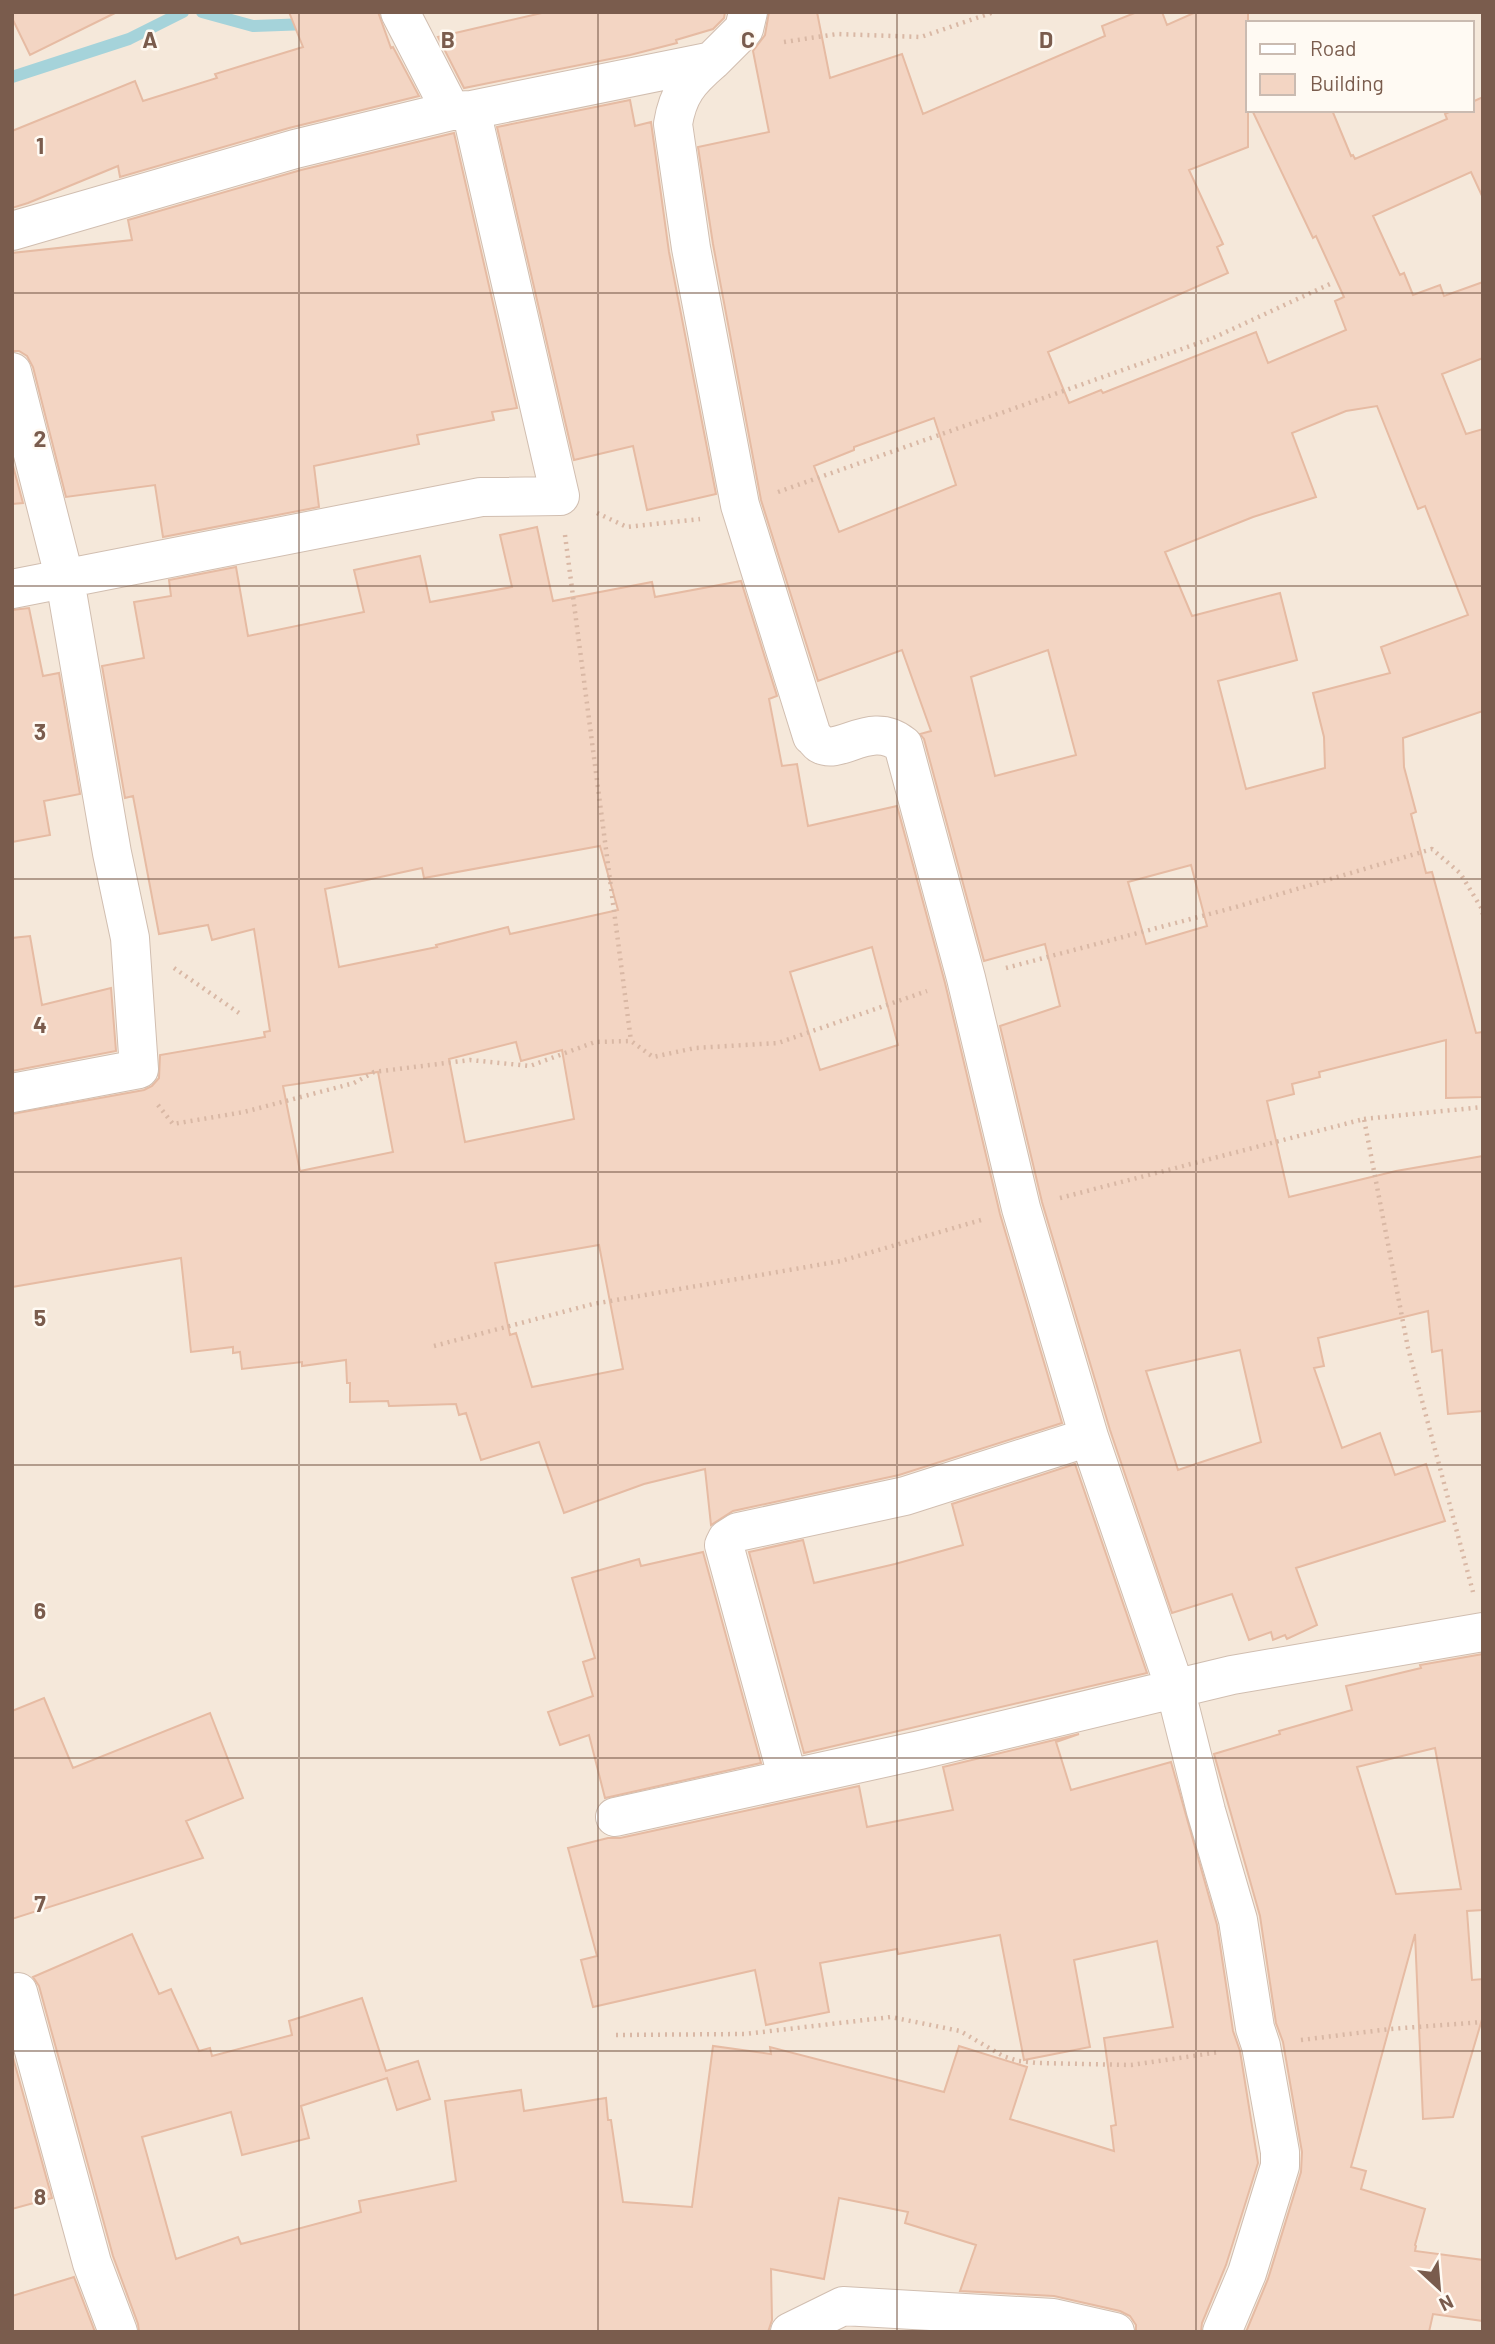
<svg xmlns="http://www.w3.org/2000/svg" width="1495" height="2344" font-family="Barlow,sans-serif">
	<rect width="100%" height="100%" fill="#fdf6ec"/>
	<path fill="#f5e8da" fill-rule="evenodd" d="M12,12H1483V2332H12ZM1248,23H1472V110H1248Z"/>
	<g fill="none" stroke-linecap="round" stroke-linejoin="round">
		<path stroke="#a5d3da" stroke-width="12" d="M202,12L253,26L308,24
			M12,77L129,39L183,12"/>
	</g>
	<path fill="#f3d5c3" stroke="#e6bba3" stroke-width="2" fill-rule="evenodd" d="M12,12H117L30,55L12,18Z
		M289,12H378L391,48L393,47L419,96L289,128L120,177L118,166L28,203L12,208V131L135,81L143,101L217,78L215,74L303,47Z
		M546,12H725L724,18L713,29L676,40L677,43L630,55L464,88L438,37Z
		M769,12H817L830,78L902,54L923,114L1105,36L1102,26L1137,12H1162L1167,25L1196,12H1248V147L1189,170L1223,244L1217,247L1228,273L1048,352L1069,403L1101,390L1103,393L1256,332L1268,363L1346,330L1335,301L1344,297L1316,236L1313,238L1252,110H1332L1351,156L1353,155L1355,159L1447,119L1445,114L1453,110H1472V102L1483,97V198L1471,172L1373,216L1400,275L1404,273L1413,295L1440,285L1444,296L1483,282V358L1442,374L1466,434L1483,429V711L1403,738L1404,767L1416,812L1411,814L1426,873L1432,872L1476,1033L1483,1032V1097L1446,1098V1040L1319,1072L1320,1077L1292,1084L1294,1094L1267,1101L1289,1197L1396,1171L1483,1156V1411L1448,1414L1442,1350L1432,1352L1428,1311L1318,1338L1324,1366L1314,1368L1342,1448L1380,1433L1395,1475L1426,1464L1445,1521L1296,1568L1317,1625L1287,1639L1285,1635L1273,1640L1271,1632L1249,1640L1232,1594L1172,1613L1110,1430L1042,1202L1000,1026L1060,1006L1045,944L984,961L924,739L920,734L931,731L902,650L818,681L761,500L713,244L698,147L769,132L753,51L765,35ZM1377,406L1418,509L1425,506L1468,615L1381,647L1390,673L1313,693L1324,737L1325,768L1246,789L1218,681L1297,660L1280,593L1192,616L1165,552L1253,517L1316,497L1292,433L1346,411ZM934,418L956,485L839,532L814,466L854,450V447ZM1048,650L1076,755L995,776L971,677ZM1191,865L1207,926L1146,944L1128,882ZM1240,1350L1261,1442L1178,1470L1146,1371Z
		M630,100L635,126L651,122L669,252L716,494L647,510L633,446L574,460L497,127Z
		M454,133L517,408L492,412L494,420L417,435L419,444L314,466L319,507L163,537L155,485L66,497L33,367L27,356L19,351H12V253L132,240L128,220L301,170Z
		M12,462L23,503L12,504Z
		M537,527L553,601L652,582L655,597L741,581L777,696L769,699L782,766L797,764L808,826L897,806L945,983L1000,1214L1062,1423L899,1475L733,1511L711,1525L705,1469L644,1484L564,1513L539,1442L481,1460L466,1413L459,1415L456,1404L389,1406L388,1401L350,1402V1383H347L346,1360L302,1366V1362L242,1369L240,1352L233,1353V1347L191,1352L181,1258L12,1287V1114L144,1090L152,1086L159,1078L160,1055L265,1037L264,1032L270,1031L254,929L212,940L208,925L159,934L133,796L125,798L102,666L144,658L134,602L171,596L169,580L236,567L248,636L364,612L354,570L420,556L430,602L512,587L500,535ZM600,846L618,910L510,934L508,927L436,945L437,947L339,967L325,889L422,868L424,878ZM872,947L898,1045L820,1070L790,972ZM516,1042L521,1061L562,1050L574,1119L465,1142L449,1059ZM378,1072L393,1152L300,1171L283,1086ZM599,1245L623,1369L532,1387L516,1333L510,1335L495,1263Z
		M29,608L43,676L59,673L80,794L44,801L50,835L12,842V610Z
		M30,936L42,1005L111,988L116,1051L12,1071V938Z
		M1075,1464L1147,1673L804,1753L749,1552L803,1540L814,1583L895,1564L963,1545L952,1504Z
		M703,1552L761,1763L605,1798L589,1735L560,1745L548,1712L593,1696L583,1662L595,1658L572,1578L639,1559L641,1566Z
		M1483,1654V1910L1467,1911L1472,1980L1483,1979V2016L1453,2117L1423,2119L1415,1934L1351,2167L1366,2171L1361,2189L1425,2209L1415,2245L1416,2246L1415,2251L1483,2260V2321L1433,2314L1429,2332H1246L1268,2279L1301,2172L1302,2152L1283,2042L1276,2023L1260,1916L1214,1754L1280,1734L1279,1731L1352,1710L1346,1686L1421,1668L1420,1665ZM1435,1748L1461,1889L1396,1894L1357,1767Z
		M44,1698L73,1768L210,1713L243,1798L186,1821L203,1858L12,1919V1711Z
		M1079,1734L1056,1742L1071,1790L1171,1762L1217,1925L1233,2031L1240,2051L1258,2163L1226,2265L1202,2323L1201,2332H1136V2325L1130,2316L1120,2311L1054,2296L960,2291L976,2245L905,2223L908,2212L839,2198L824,2279L771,2269L772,2320L768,2332H139L138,2324L113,2256L39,1986L33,1977L132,1934L159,1994L171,1989L199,2051L210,2048L212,2056L292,2035L289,2021L362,1998L386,2071L418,2061L430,2099L397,2110L387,2078L301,2106L309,2138L242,2155L231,2112L142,2137L176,2259L238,2237L241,2244L361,2212L359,2201L456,2181L445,2101L521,2090L524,2111L606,2098L608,2120H611L623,2202L692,2207L713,2046L771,2054L770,2047L944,2092L959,2046L1027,2067L1010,2119L1114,2151L1111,2126L1116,2125L1104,2038L1173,2027L1157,1941L1074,1960L1090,2047L1024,2060L1000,1935L898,1954L897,1949L820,1963L829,2012L766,2025L755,1970L593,2007L581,1960L597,1956L568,1848L608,1838H620L859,1786L867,1827L953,1810L943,1767Z
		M12,2054L52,2198L12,2209Z
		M74,2277L95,2332H12V2296Z"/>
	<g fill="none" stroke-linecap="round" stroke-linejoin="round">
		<g stroke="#d1beb0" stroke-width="40">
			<path id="minor" d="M400,12L451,111
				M712,61C689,81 678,93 673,124L691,248L740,505L812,736C815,738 817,742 820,744C841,756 871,719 903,745L966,978L1021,1208L1089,1437L1175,1688L1206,1811L1238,1920L1255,2028L1261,2046L1280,2152V2166L1247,2273L1222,2332
				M12,231L295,149L451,111L471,110L712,61L744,29L748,12
				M12,372L65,580L112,853L130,938L139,1069L12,1093
				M12,589L481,497L560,496L471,110
				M788,1779L724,1545L727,1539L738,1532L905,1496L1089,1437
				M615,1817L920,1750L1232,1675L1483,1632
				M18,1992L92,2263L118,2332
				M790,2332L843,2306L1053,2318L1115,2332"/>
		</g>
		<path stroke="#d9b8a5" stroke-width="4.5" stroke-dasharray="2 5" stroke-linecap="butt" d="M784,42L837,34L921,37L994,12
			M778,492L1213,338L1330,284
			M597,513L627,527L700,519
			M565,535L631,1041
			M174,968L239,1013
			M1006,968L1236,907L1432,849L1460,873L1482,909L1483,915
			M158,1105L173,1124L244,1112L354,1083L374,1072L470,1060L530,1066L595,1042L631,1041L653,1057L695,1048L778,1043L927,991
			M1364,1119L1483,1107
			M1060,1198L1364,1119L1408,1348L1473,1592
			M434,1346L593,1304L841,1261L981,1220
			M616,2035L745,2034L891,2017L960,2031L1003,2056L1018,2061L1037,2063L1131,2065L1220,2052
			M1301,2040L1390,2029L1483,2022"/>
		<use href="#minor" stroke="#fff" stroke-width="38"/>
	</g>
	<path fill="none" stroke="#7a5c4d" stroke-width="2" stroke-opacity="0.55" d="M299,12V2332M598,12V2332M897,12V2332M1196,12V2332M12,293H1483M12,586H1483M12,879H1483M12,1172H1483M12,1465H1483M12,1758H1483M12,2051H1483"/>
	<g font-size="23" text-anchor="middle" font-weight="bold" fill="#7a5c4d" stroke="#fffaf3" stroke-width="5" stroke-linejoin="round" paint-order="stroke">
		<text x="150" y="48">A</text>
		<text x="448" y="48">B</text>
		<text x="748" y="48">C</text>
		<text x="1046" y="48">D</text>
		<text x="40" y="154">1</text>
		<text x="40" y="447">2</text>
		<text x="40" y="740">3</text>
		<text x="40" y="1033">4</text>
		<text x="40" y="1326">5</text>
		<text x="40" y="1619">6</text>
		<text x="40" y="1912">7</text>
		<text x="40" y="2205">8</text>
	</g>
	<rect width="1495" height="2344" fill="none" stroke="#7a5c4d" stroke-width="28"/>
	<rect x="1246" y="21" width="228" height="91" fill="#fffaf3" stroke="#cabbb1" stroke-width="2"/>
	<rect x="1260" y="44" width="35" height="10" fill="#ffffff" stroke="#cabbb1" stroke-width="2"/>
	<text x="1310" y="56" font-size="21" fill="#7a5c4d">Road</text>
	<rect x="1260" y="74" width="35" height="21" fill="#f3d5c3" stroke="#cabbb1" stroke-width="2"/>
	<text x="1310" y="91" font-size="21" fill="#7a5c4d">Building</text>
	<g transform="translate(1439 2288) rotate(154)" stroke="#fffaf3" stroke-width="5" paint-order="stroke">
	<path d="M0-5L12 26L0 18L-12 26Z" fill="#7a5c4d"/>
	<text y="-10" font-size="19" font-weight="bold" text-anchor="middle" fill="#7a5c4d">N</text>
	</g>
</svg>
